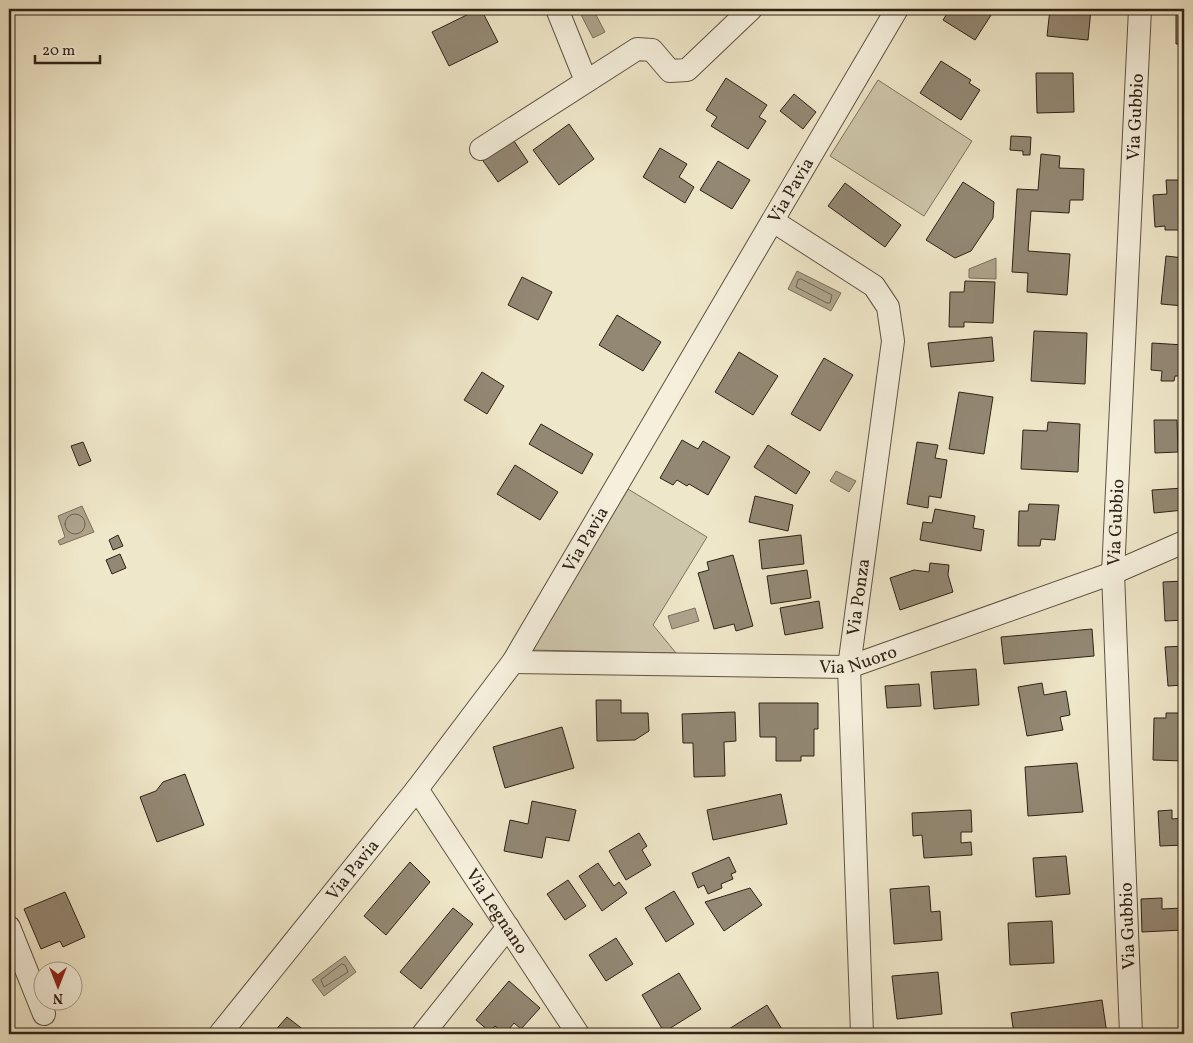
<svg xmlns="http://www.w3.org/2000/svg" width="1193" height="1043" font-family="Vollkorn,serif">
	<rect width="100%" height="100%" fill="#efe7c9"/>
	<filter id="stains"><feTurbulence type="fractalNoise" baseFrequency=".004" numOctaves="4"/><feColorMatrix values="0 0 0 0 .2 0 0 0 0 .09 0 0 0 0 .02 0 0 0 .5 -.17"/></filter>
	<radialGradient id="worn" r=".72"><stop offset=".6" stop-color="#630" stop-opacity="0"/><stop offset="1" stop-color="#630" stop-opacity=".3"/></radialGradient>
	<path fill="#cec6ab" stroke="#7e7461" d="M878,80L972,141L924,216L830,156Z
		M628,489L707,537L653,625L676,653L530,650Z"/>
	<path fill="#aea48c" stroke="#7b705d" d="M578,9H593L605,32L593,38Z
		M996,258V279L969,278V269Z
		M797,271L841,293L831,311L788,289Z
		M836,471L856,481L849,492L830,481Z
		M82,506L94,532L60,545L58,541L65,537L58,516Z
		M695,608L699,621L672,629L668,616Z
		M345,956L356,972L324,996L312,980Z"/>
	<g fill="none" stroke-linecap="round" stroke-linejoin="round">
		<path stroke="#6e6352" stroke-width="1" d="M801,279L832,295L830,303H827L796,287L798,280Z
			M65 524a10 10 0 1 1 20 0a10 10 0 1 1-20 0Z
			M342,964L345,965L348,972L324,987L321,980Z"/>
	</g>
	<path fill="#938874" stroke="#2f2217" d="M479,9H481L498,42L449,66L432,32Z
		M950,9H995L975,40L943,20Z
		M1050,9H1091L1088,40L1047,36Z
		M1176,9H1184V44H1176Z
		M941,61L971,80L969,83L980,90L961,120L920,93Z
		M1036,73H1073L1074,112L1037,113Z
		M726,78L767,105L759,117L766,121L748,149L711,126L717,117L706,110Z
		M1179,83H1184V114L1180,115Z
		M794,94L816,112L803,129L780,111Z
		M569,124L594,159L559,185L533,150Z
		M1011,136L1031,137L1030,155H1023V151L1010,150Z
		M512,138L528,162L498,182L481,158Z
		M660,148L687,164L679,177L694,187L685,203L643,177Z
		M1041,154L1060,156L1059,168L1084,169L1083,200H1070L1069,213L1031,211L1028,251L1070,254L1067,295L1027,292L1028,273L1012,272L1017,189L1038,190Z
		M718,161L750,180L732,209L700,190Z
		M1166,180H1184V224H1180V230H1165V226L1155,227L1153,195L1167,194Z
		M963,182L994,202L993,218L971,251L955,258L926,240Z
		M845,183L901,225L885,247L828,206Z
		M1166,256L1184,258V306L1161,304Z
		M522,277L552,292L538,320L508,305Z
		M965,281L995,282L993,323L964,322V327H949L950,292H964Z
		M617,315L661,342L643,371L599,345Z
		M1034,331L1087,333L1085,384L1031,381Z
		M992,337L994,361L931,367L928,343Z
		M1152,343L1184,345V376H1175L1174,381H1161L1162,371L1151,370Z
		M739,352L778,376L753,415L715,392Z
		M824,358L853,375L820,431L791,414Z
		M482,372L504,386L487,414L464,400Z
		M959,392L993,397L984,454L949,449Z
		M1154,420H1177L1178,452L1155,453Z
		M1048,422L1080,424L1078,472L1021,469L1023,430L1047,431Z
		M541,424L593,454L582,474L529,444Z
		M682,440L698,449L703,441L730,457L708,495L689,484L687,486L677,480L673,485L660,478Z
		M83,442L91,461L79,466L71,446Z
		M917,442L938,445L935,458L947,460L941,498L929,496L928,508L907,504Z
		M768,445L810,472L796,494L754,467Z
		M515,465L558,492L540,520L497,494Z
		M1184,488V510L1154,513L1152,490Z
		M755,496L793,505L788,531L749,522Z
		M1029,504L1059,505L1055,540L1041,539L1040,546H1018L1019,511H1028Z
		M935,509L975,516L973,528L984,530L981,551L920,540L923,522L932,523Z
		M118,535L123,546L113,550L109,540Z
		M801,535L804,564L762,569L759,540Z
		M120,554L126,568L112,574L106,560Z
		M733,555L753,626L736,631L734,624L714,629L698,573L709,570L707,562Z
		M930,563L949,565L948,575L953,592L900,610L890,578L914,570L929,572Z
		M807,570L811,598L771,604L767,576Z
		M1184,581V620L1165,621L1163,582Z
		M819,601L823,628L785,635L780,608Z
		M1092,629L1094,656L1004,664L1001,637Z
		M1184,646V685L1168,686L1165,647Z
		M976,669L979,705L934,709L931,672Z
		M1042,683L1044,695L1066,691L1070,715L1060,717L1063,730L1027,736L1018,687Z
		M919,684L921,706L887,708L885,686Z
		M596,700H621V713H648L649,731L635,740L597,741Z
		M759,703H818V729H814V756H801V761H776V737H760Z
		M735,712L736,741L724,742L725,776L694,777L693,743H683L682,714Z
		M1166,713H1184V761L1153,760L1154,718H1166Z
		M562,727L574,768L505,788L493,747Z
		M1077,763L1083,812L1028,816L1025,767Z
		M185,774L204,825L157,842L140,797L156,791L163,782Z
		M781,794L787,824L713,840L707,810Z
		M532,801L576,810L569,841L546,837L542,858L504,851L510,820L528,824Z
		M971,810L972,832H961V843L971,842L972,855L924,858L922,835L913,836L912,813Z
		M1172,810V819L1184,818V845L1160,846L1158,811Z
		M639,833L647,846L642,850L651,865L626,880L609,851Z
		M1066,856L1070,894L1036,897L1033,858Z
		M729,857L736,872L731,874L733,879L721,884L722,888L708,894L704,885L698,888L692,873Z
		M410,862L430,882L386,935L364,916Z
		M598,863L614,886L619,882L627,893L602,911L579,876Z
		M568,880L586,906L565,920L547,894Z
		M929,886L931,912L940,911L942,940L894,944L890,889Z
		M750,888L762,905L724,931L705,902Z
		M674,891L694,924L666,942L645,908Z
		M65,892L85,937L63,947L60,941L41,949L24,909Z
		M1162,898V909L1182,908L1183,930L1142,932L1141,899Z
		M453,908L473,924L421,989L400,972Z
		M1052,921L1054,963L1010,965L1008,923Z
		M616,938L633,964L606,981L589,955Z
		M938,972L942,1014L897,1019L892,976Z
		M679,973L701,1009L664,1032L642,995Z
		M509,981L540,1008L521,1029L514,1023L505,1034L495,1026L490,1032L476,1020Z
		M1102,1000L1107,1034H1014L1011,1013Z
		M767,1005L785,1034H721Z
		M287,1017L309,1034H272Z"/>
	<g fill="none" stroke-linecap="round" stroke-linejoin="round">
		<g stroke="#5f5344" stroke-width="24">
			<g id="minor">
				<path d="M557,9L586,81"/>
				<path d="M481,149L637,49L652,50L670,71L687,70L751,9"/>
				<path d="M773,221L874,286L888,307L893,341L849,667L862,1034"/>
				<path id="s1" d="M513,662L849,667L1113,573L1184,542"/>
				<path id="s2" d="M417,789L578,1034"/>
				<path d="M9,927L44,1014"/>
				<path id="s3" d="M220,1034L417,789L513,662L897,9"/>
				<path d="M423,1034L508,927"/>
				<path id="s4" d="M1131,1034L1113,573L1140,9"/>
			</g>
		</g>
		<use href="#minor" stroke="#f5efdc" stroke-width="22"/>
	</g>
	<g text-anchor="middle" stroke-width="4" stroke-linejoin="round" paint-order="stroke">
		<g font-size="18" fill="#2f2217" stroke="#f5efdc">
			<text dy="6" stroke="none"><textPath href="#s4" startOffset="918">Via Gubbio</textPath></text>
			<text dy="6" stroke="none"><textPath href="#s3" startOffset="1021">Via Pavia</textPath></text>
			<text dy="6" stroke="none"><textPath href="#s4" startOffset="512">Via Gubbio</textPath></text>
			<text dy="6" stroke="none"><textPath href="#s3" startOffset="616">Via Pavia</textPath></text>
			<text transform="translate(858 597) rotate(-82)" y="6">Via Ponza</text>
			<text dy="6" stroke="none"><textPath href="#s1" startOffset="346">Via Nuoro</textPath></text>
			<text dy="6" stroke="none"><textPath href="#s3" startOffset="211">Via Pavia</textPath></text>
			<text dy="6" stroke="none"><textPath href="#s2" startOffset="146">Via Legnano</textPath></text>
			<text transform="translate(1127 926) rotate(-92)" y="6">Via Gubbio</text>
		</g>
	</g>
	<rect width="1193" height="1043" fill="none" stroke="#efe7c9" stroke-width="30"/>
	<rect x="10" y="10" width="1173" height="1023" fill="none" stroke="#2f2217" stroke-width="2.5"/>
	<rect x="15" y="15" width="1163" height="1013" fill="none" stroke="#2f2217"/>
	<g transform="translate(58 986) rotate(180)"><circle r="24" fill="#f5efdc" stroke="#a69d8d"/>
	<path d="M0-4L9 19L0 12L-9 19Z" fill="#8f2418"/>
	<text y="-8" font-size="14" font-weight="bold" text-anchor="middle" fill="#2f2217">N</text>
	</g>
	<path d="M35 55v8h65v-8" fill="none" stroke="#2f2217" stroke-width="2.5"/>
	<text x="42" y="55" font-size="15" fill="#2f2217" stroke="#f5efdc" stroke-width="4" paint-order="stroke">20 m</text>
	<rect width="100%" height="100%" filter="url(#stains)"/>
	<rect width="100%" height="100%" fill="url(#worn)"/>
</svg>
